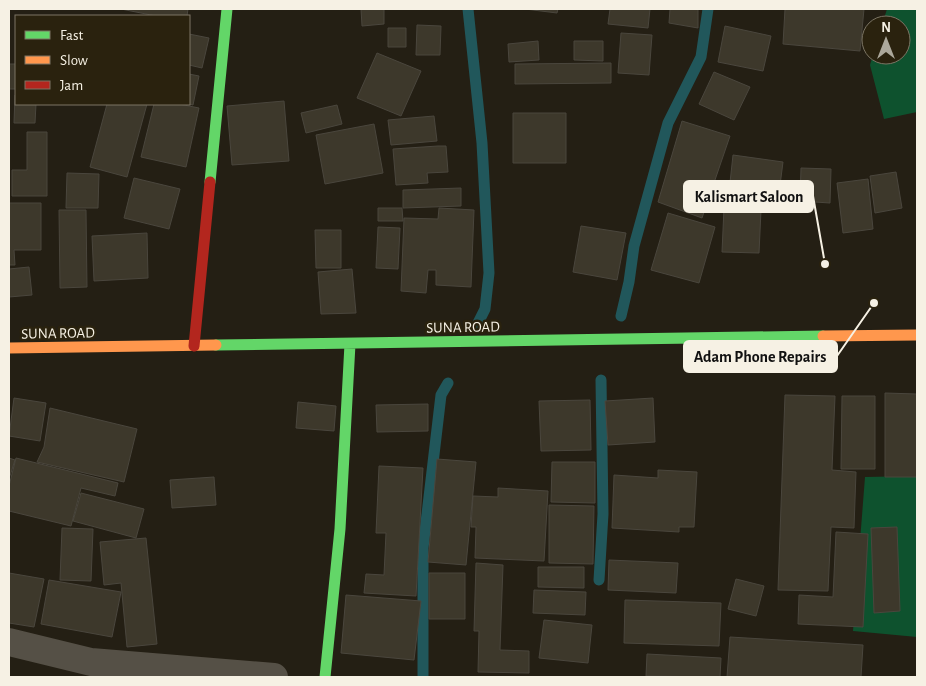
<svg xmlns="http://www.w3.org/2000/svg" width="926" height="686" font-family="'Alegreya Sans',sans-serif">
	<rect width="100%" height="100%" fill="#241f14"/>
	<path fill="#0e522e" d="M887,9H917V112L884,119L870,65L873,55H901V25H882Z
		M917,476V637L853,631L865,477Z"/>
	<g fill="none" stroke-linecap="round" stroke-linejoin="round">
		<path stroke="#21575b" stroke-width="11" d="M468,9L482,143L489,273L485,309L476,327
			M621,316L629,282L634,246L668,123L701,57L708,9
			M599,580L603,514L601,380
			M423,677V548L441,395L448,383"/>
	</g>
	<path fill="#3d382b" stroke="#4a463d" d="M121,9H188L187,16H156Z
		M361,9H384V24L362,26Z
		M525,9H558L557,13Z
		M610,9H650L648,28L608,24Z
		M670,9H698V28L669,23Z
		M785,9H864L860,51L783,44Z
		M417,25L441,26L440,55H416Z
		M725,26L771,36L763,71L718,62Z
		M388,28H406V47H388Z
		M621,33L652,35L649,75L618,73Z
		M189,34L209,38L202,68L189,65Z
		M538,41L539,60L509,62L508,44Z
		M574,41H603V61L574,60Z
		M377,53L421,71L401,116L357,98Z
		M611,63V83L515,84V64Z
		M9,64H16V89H9Z
		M714,72L750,87L734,120L699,104Z
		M189,74L199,76L193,105L189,104Z
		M15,95H16V104H36L35,123H14Z
		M284,101L289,161L232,165L227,106Z
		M107,104H147L127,177L90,167Z
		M154,104H179L199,108L186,167L141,157Z
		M337,105L342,124L306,133L301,113Z
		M513,113H566V163H513Z
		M434,116L437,141L391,145L388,120Z
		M682,121L730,136L702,218L658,202Z
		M374,124L383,173L325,184L316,135Z
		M27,132H47V196H12V170H27Z
		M438,146H446L448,172L427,173L428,183L396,185L393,149Z
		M733,155L783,162L778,201H771L770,207L728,201Z
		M801,168L831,169L830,203L800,201Z
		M896,172L902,208L875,213L870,176Z
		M67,173L99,174L98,208H66Z
		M134,178L180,189L169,229L124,218Z
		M868,179L873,229L843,233L837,183Z
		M461,188V206L403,208V190Z
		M9,203H41V250H14L15,265H9Z
		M378,208H402L403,221H378Z
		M439,208L474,210L471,287L436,285V270H428L426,293L401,291L404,218L438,219Z
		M724,208L761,210L759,253L722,252Z
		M59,210H86L87,287L60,288Z
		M668,213L715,227L699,283L651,270Z
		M581,226L626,233L617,280L573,272Z
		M378,227L400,228L398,269L376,268Z
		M315,230H341V268H316Z
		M147,233L148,278L94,281L92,236Z
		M29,267L32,295L9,297V269Z
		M352,269L356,313L321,314L318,272Z
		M885,393L917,394V477H885Z
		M785,395L835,396L832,470L856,472L854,528L831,527L828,591L778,590Z
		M842,396H875V469H841Z
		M14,398L46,403L40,441L9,436Z
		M653,398L655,442L608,445L605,401Z
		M590,400L591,450L541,451L539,401Z
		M298,402L336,406L334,431L296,428Z
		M428,404V431L377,432L376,405Z
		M50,408L137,429L124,482L37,462L44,447Z
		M9,458L15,460L9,479Z
		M16,458L118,483L115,496L81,488L71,526L9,511V486Z
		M437,459L476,462L466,565L428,562Z
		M552,462H595V503L551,502Z
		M379,466L423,468L416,596L364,593L366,574L384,575L386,533H376Z
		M658,470L697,472L694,527H679V532L612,528L614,475L658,478Z
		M214,477L216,505L172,508L170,480Z
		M498,488L548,491L544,561L475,558L476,527H471L473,496L498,497Z
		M81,493L144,509L136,538L73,521Z
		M549,505L594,506L593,564L549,563Z
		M897,527L900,611L874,613L871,528Z
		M62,528L93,529L91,581L60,580Z
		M836,532L868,534L863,627L798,624L799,595L833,597Z
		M146,538L157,644L127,647L121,583L104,585L100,542Z
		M609,560L678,563L676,593L608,590Z
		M476,563L503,565L500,650L529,651V673L478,672L479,631H474Z
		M538,567H584V588L538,587Z
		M9,573L44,579L34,627L9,623Z
		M429,573H465V619H429Z
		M736,579L764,586L756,616L728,609Z
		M49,580L121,592L112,637L41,624Z
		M534,590L586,592L585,615L533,613Z
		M346,595L421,601L414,660L341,653Z
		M625,600L721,603L719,646L624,643Z
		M544,620L592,625L588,663L539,658Z
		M730,637L863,645L861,677H727Z
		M647,654L721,658L720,677L646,676Z"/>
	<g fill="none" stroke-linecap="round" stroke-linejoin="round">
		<path stroke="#555046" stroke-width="28" d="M9,642L91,662L274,677"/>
		<path stroke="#63d668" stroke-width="11" d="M210,182L227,9
			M216,345L823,336
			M325,677L340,529L350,344"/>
		<path stroke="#ff974d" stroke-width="11" d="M823,336L917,335
			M9,348L216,345"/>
		<path stroke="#b3261e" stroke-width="11" d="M194,346L210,182"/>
	</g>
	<g text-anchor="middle" stroke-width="5" stroke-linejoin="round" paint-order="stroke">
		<g font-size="15" fill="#f6f1e4" stroke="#2a220e">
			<text transform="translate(463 327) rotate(-1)" y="5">SUNA ROAD</text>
			<text transform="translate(58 333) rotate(-1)" y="5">SUNA ROAD</text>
		</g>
	</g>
	<path fill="none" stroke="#f6f1e4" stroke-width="2" d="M825 264L813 196M874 303L837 356"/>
	<g fill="#f6f1e4" stroke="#2a220e" stroke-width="2">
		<circle cx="825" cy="264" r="5"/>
		<circle cx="874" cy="303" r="5"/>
	</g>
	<g fill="#f6f1e4" stroke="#f6f1e4" stroke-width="2">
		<rect x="684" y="181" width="129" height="31" rx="5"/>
		<rect x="684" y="341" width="153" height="31" rx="5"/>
	</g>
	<g font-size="16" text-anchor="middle" font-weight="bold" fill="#111">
		<text x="749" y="202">Kalismart Saloon</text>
		<text x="760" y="362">Adam Phone Repairs</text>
	</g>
	<rect width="926" height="686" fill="none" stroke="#f6f1e4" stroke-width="20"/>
	<rect x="15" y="15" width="175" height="90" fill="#2a220e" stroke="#7c7564"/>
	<rect x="25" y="31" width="25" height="8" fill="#63d668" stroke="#7c7564"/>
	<text x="60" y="40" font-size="15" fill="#f6f1e4">Fast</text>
	<rect x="25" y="56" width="25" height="8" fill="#ff974d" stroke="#7c7564"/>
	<text x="60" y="65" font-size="15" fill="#f6f1e4">Slow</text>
	<rect x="25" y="81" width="25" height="8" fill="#b3261e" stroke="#7c7564"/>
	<text x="60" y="90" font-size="15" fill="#f6f1e4">Jam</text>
	<g transform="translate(886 40)"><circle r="24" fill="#2a220e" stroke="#7c7564"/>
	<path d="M0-4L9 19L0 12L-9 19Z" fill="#aca89b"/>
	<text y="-8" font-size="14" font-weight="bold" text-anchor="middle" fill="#f6f1e4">N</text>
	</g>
</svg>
